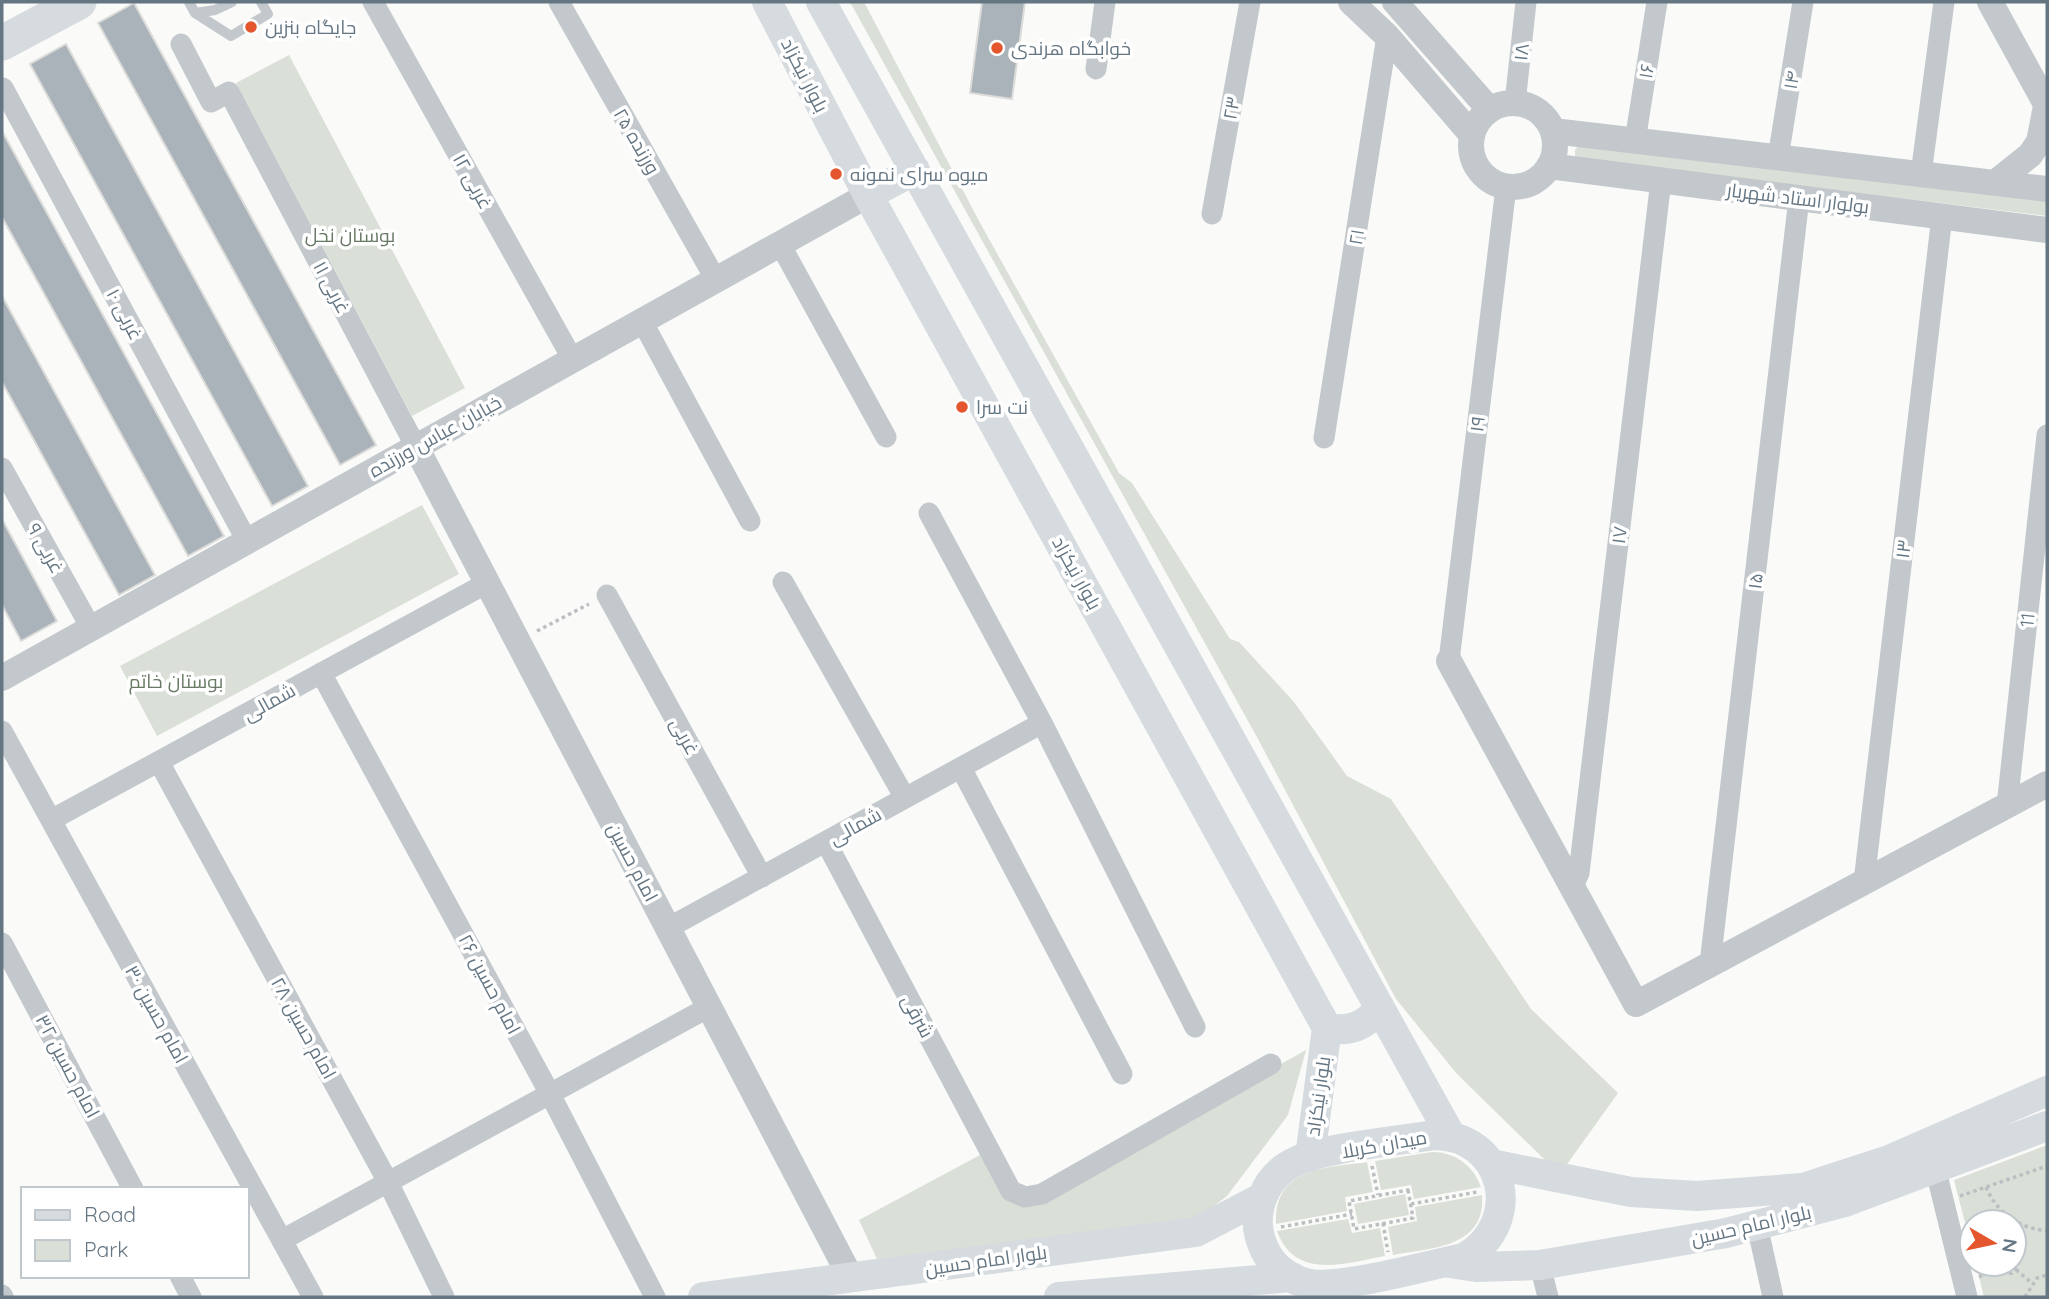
<svg xmlns="http://www.w3.org/2000/svg" width="2049" height="1299" font-family="Quicksand,Cairo,sans-serif">
	<rect width="100%" height="100%" fill="#fafaf8"/>
	<path fill="#dadfd7" d="M850,2H864L979,221L1119,473L1132,483L1230,639L1239,642L1294,702L1347,776L1391,799L1531,1009L1618,1093L1565,1167L1545,1160L1457,1074L1396,999L1258,739Z
		M289,55L465,388L412,416L236,83Z
		M1582,141L2047,200V216L1575,158V150Z
		M422,505L459,574L157,736L120,666Z
		M1306,1050L1288,1115L1227,1196L1193,1222L877,1259L859,1220L980,1155L1037,1202Z
		M2047,1145V1297H1984L1976,1264H2014V1222H1972V1250L1954,1180Z
		M1432,1152C1455,1152 1473,1165 1481,1187L1414,1199L1411,1185L1381,1190L1375,1161Z
		M1367,1162L1373,1192L1345,1197L1347,1211L1276,1224C1274,1167 1326,1168 1367,1162Z
		M1405,1194L1409,1215L1358,1224L1354,1204Z
		M1482,1195C1486,1248 1431,1248 1393,1255L1388,1227L1417,1221L1415,1207Z
		M1348,1219L1352,1233L1380,1228L1385,1256C1346,1263 1295,1281 1277,1231Z"/>
	<path fill="#aab3b9" stroke="#dcdcda" stroke-width="2" d="M982,2H1025L1012,99L970,93Z
		M134,3L376,445L340,465L98,23Z
		M66,44L308,486L272,506L30,64Z
		M2,131L224,536L188,556L2,217Z
		M2,296L155,575L119,595L2,382Z
		M2,519L57,621L21,641L2,605Z"/>
	<g fill="none" stroke-linecap="round" stroke-linejoin="round">
		<path stroke="#bbbfc2" stroke-width="3.5" stroke-dasharray="3.5 3.5" stroke-linecap="butt" d="M537,631L589,604
			M1372,1166L1378,1195
			M1986,1187C1997,1213 2019,1228 2047,1231
			M1408,1190L1413,1218L1354,1229L1349,1201Z
			M1960,1196L2047,1166
			M1411,1204L1477,1192
			M1383,1223L1388,1252
			M1281,1227L1352,1214
			M2014,1246L2021,1224
			M2000,1264L2005,1273H2012L2019,1265L2014,1256
			M1979,1277L2009,1264L2032,1283
			M2025,1297L2037,1278L2047,1275"/>
		<path stroke="#c3c8cc" stroke-width="10" d="M189,2L195,13L215,10L232,2
			M195,13L231,36L268,14L261,2"/>
		<path stroke="#c3c8cc" stroke-width="21" d="M373,2L573,360
			M559,2L716,280
			M181,44L211,102L229,92L416,447
			M1096,69L1105,2
			M3,88L247,541
			M1515,103L1526,2
			M1635,141L1657,2
			M1778,158L1803,2
			M1921,174L1944,2
			M1212,214L1250,2
			M780,244L886,437
			M642,321L750,521
			M1324,438L1387,36
			M2,468L91,628
			M929,513L1042,723L1195,1027
			M783,582L905,798
			M607,595L762,877
			M1449,661L1506,187
			M321,673L550,1094L655,1297
			M2,731L313,1297
			M159,762L388,1182L444,1297
			M961,768L1122,1074
			M2007,806L2047,435
			M51,820L487,583
			M826,842L1011,1191L1025,1197L1042,1194L1271,1064
			M1864,882L1942,216
			M1572,888L1579,873L1661,180
			M668,928L1042,723
			M2,943L133,1189
			M1710,964L1799,198
			M1935,1167L1967,1297
			M1757,1225L1773,1297
			M282,1240L709,1007
			M1540,1265L1548,1297
			M180,1276L191,1297
			M2,1295L3,1297"/>
		<path stroke="#c3c8cc" stroke-width="26" d="M1351,2L1387,36L1472,135
			M1395,2L1490,110
			M1990,2L2047,106
			M1471 145a42 42 0 1 1 84 0a42 42 0 1 1-84 0Z
			M1553,131L2047,189
			M1549,166L2047,230
			M1995,183L2030,155L2039,142L2047,101
			M416,447L851,1278
			M1449,661L1636,1004L2047,784
			M2,678L868,195"/>
		<path stroke="#d6dbdf" stroke-width="30" d="M767,2L868,195L1327,1028L1310,1157
			M821,2L1451,1136
			M868,195L915,170
			M1327,1028C1351,1032 1365,1026 1380,1008
			M1434,1135C1505,1135 1526,1223 1464,1258C1428,1265 1344,1289 1311,1284C1290,1281 1271,1266 1263,1246C1249,1213 1265,1175 1297,1161C1328,1147 1398,1141 1434,1135Z
			M1491,1164L1631,1192L1697,1196L1803,1188L1889,1160L2047,1091
			M1450,1263L1476,1267L1540,1265L1726,1233L1845,1202L2047,1126
			M703,1297L1196,1232L1261,1198
			M1059,1297L1292,1277"/>
		<path stroke="#d6dbdf" stroke-width="35" d="M2,43L79,2"/>
	</g>
	<g fill="#e4572e" stroke="#fff" stroke-width="2.5">
		<circle cx="251" cy="27" r="7"/>
		<circle cx="997" cy="48" r="7"/>
		<circle cx="836" cy="174" r="7"/>
		<circle cx="962" cy="407" r="7"/>
	</g>
	<g text-anchor="middle" stroke-width="7" stroke-linejoin="round" paint-order="stroke">
		<g font-size="19" fill="#657683" stroke="#fff" text-anchor="start">
			<text x="265" y="34">جایگاه بنزین</text>
			<text x="1011" y="55">خوابگاه هرندی</text>
			<text x="850" y="181">میوه سرای نمونه</text>
			<text x="976" y="414">نت سرا</text>
		</g>
		<g font-size="19" fill="#657683" stroke="#fff">
			<text transform="translate(1521 52) rotate(-84)" y="7">۱۸</text>
			<text transform="translate(1646 71) rotate(-81)" y="7">۱۶</text>
			<text transform="translate(805 75) rotate(63)" y="7">بلوار نیکزاد</text>
			<text transform="translate(1791 80) rotate(-81)" y="7">۱۴</text>
			<text transform="translate(1231 108) rotate(-80)" y="7">۲۳</text>
			<text transform="translate(637 141) rotate(60)" y="7">ورزنده ۲۵</text>
			<text transform="translate(473 181) rotate(61)" y="7">غربی ۱۲</text>
			<text transform="translate(1798 198) rotate(7)" y="7">بولوار استاد شهریار</text>
			<text transform="translate(1356 237) rotate(-81)" y="7">۲۱</text>
			<text transform="translate(332 287) rotate(62)" y="7">غربی ۱۱</text>
			<text transform="translate(125 314) rotate(62)" y="7">غربی ۱۰</text>
			<text transform="translate(1477 424) rotate(-83)" y="7">۱۹</text>
			<text transform="translate(435 436) rotate(-29)" y="7">خیابان عباس ورزنده</text>
			<text transform="translate(1619 535) rotate(-83)" y="7">۱۷</text>
			<text transform="translate(46 548) rotate(61)" y="7">غربی ۹</text>
			<text transform="translate(1903 549) rotate(-83)" y="7">۱۳</text>
			<text transform="translate(1077 573) rotate(61)" y="7">بلوار نیکزاد</text>
			<text transform="translate(1755 581) rotate(-83)" y="7">۱۵</text>
			<text transform="translate(2027 620) rotate(-84)" y="7">11</text>
			<text transform="translate(269 702) rotate(-29)" y="7">شمالی</text>
			<text transform="translate(685 736) rotate(61)" y="7">غربی</text>
			<text transform="translate(855 826) rotate(-29)" y="7">شمالی</text>
			<text transform="translate(633 862) rotate(62)" y="7">امام حسین</text>
			<text transform="translate(490 984) rotate(62)" y="7">امام حسین ۲۶</text>
			<text transform="translate(157 1014) rotate(61)" y="7">امام حسین ۳۰</text>
			<text transform="translate(918 1016) rotate(62)" y="7">شرقی</text>
			<text transform="translate(304 1028) rotate(61)" y="7">امام حسین ۲۸</text>
			<text transform="translate(68 1066) rotate(62)" y="7">امام حسین ۳۲</text>
			<text transform="translate(1318 1096) rotate(-82)" y="7">بلوار نیکزاد</text>
			<text transform="translate(1384 1144) rotate(-10)" y="7">میدان کربلا</text>
			<text transform="translate(1751 1225) rotate(-13)" y="7">بلوار امام حسین</text>
			<text transform="translate(986 1260) rotate(-8)" y="7">بلوار امام حسین</text>
		</g>
		<g font-size="19" fill="#687a64" stroke="#fff">
			<text x="350" y="242">بوستان نخل</text>
			<text x="176" y="688">بوستان خاتم</text>
		</g>
	</g>
	<rect width="2049" height="1299" fill="none" stroke="#657683" stroke-width="7"/>
	<rect x="21" y="1187" width="228" height="91" fill="#ffffff" stroke="#c1c8cd" stroke-width="2"/>
	<rect x="35" y="1210" width="35" height="10" fill="#d6dbdf" stroke="#c1c8cd" stroke-width="2"/>
	<text x="84" y="1222" font-size="21" fill="#657683">Road</text>
	<rect x="35" y="1240" width="35" height="21" fill="#dadfd7" stroke="#c1c8cd" stroke-width="2"/>
	<text x="84" y="1257" font-size="21" fill="#657683">Park</text>
	<g transform="translate(1993 1243) rotate(99)"><circle r="33" fill="#ffffff" stroke="#c1c8cd" stroke-width="2"/>
	<path d="M0-5L12 26L0 18L-12 26Z" fill="#e4572e"/>
	<text y="-10" font-size="19" font-weight="bold" text-anchor="middle" fill="#657683">N</text>
	</g>
</svg>
